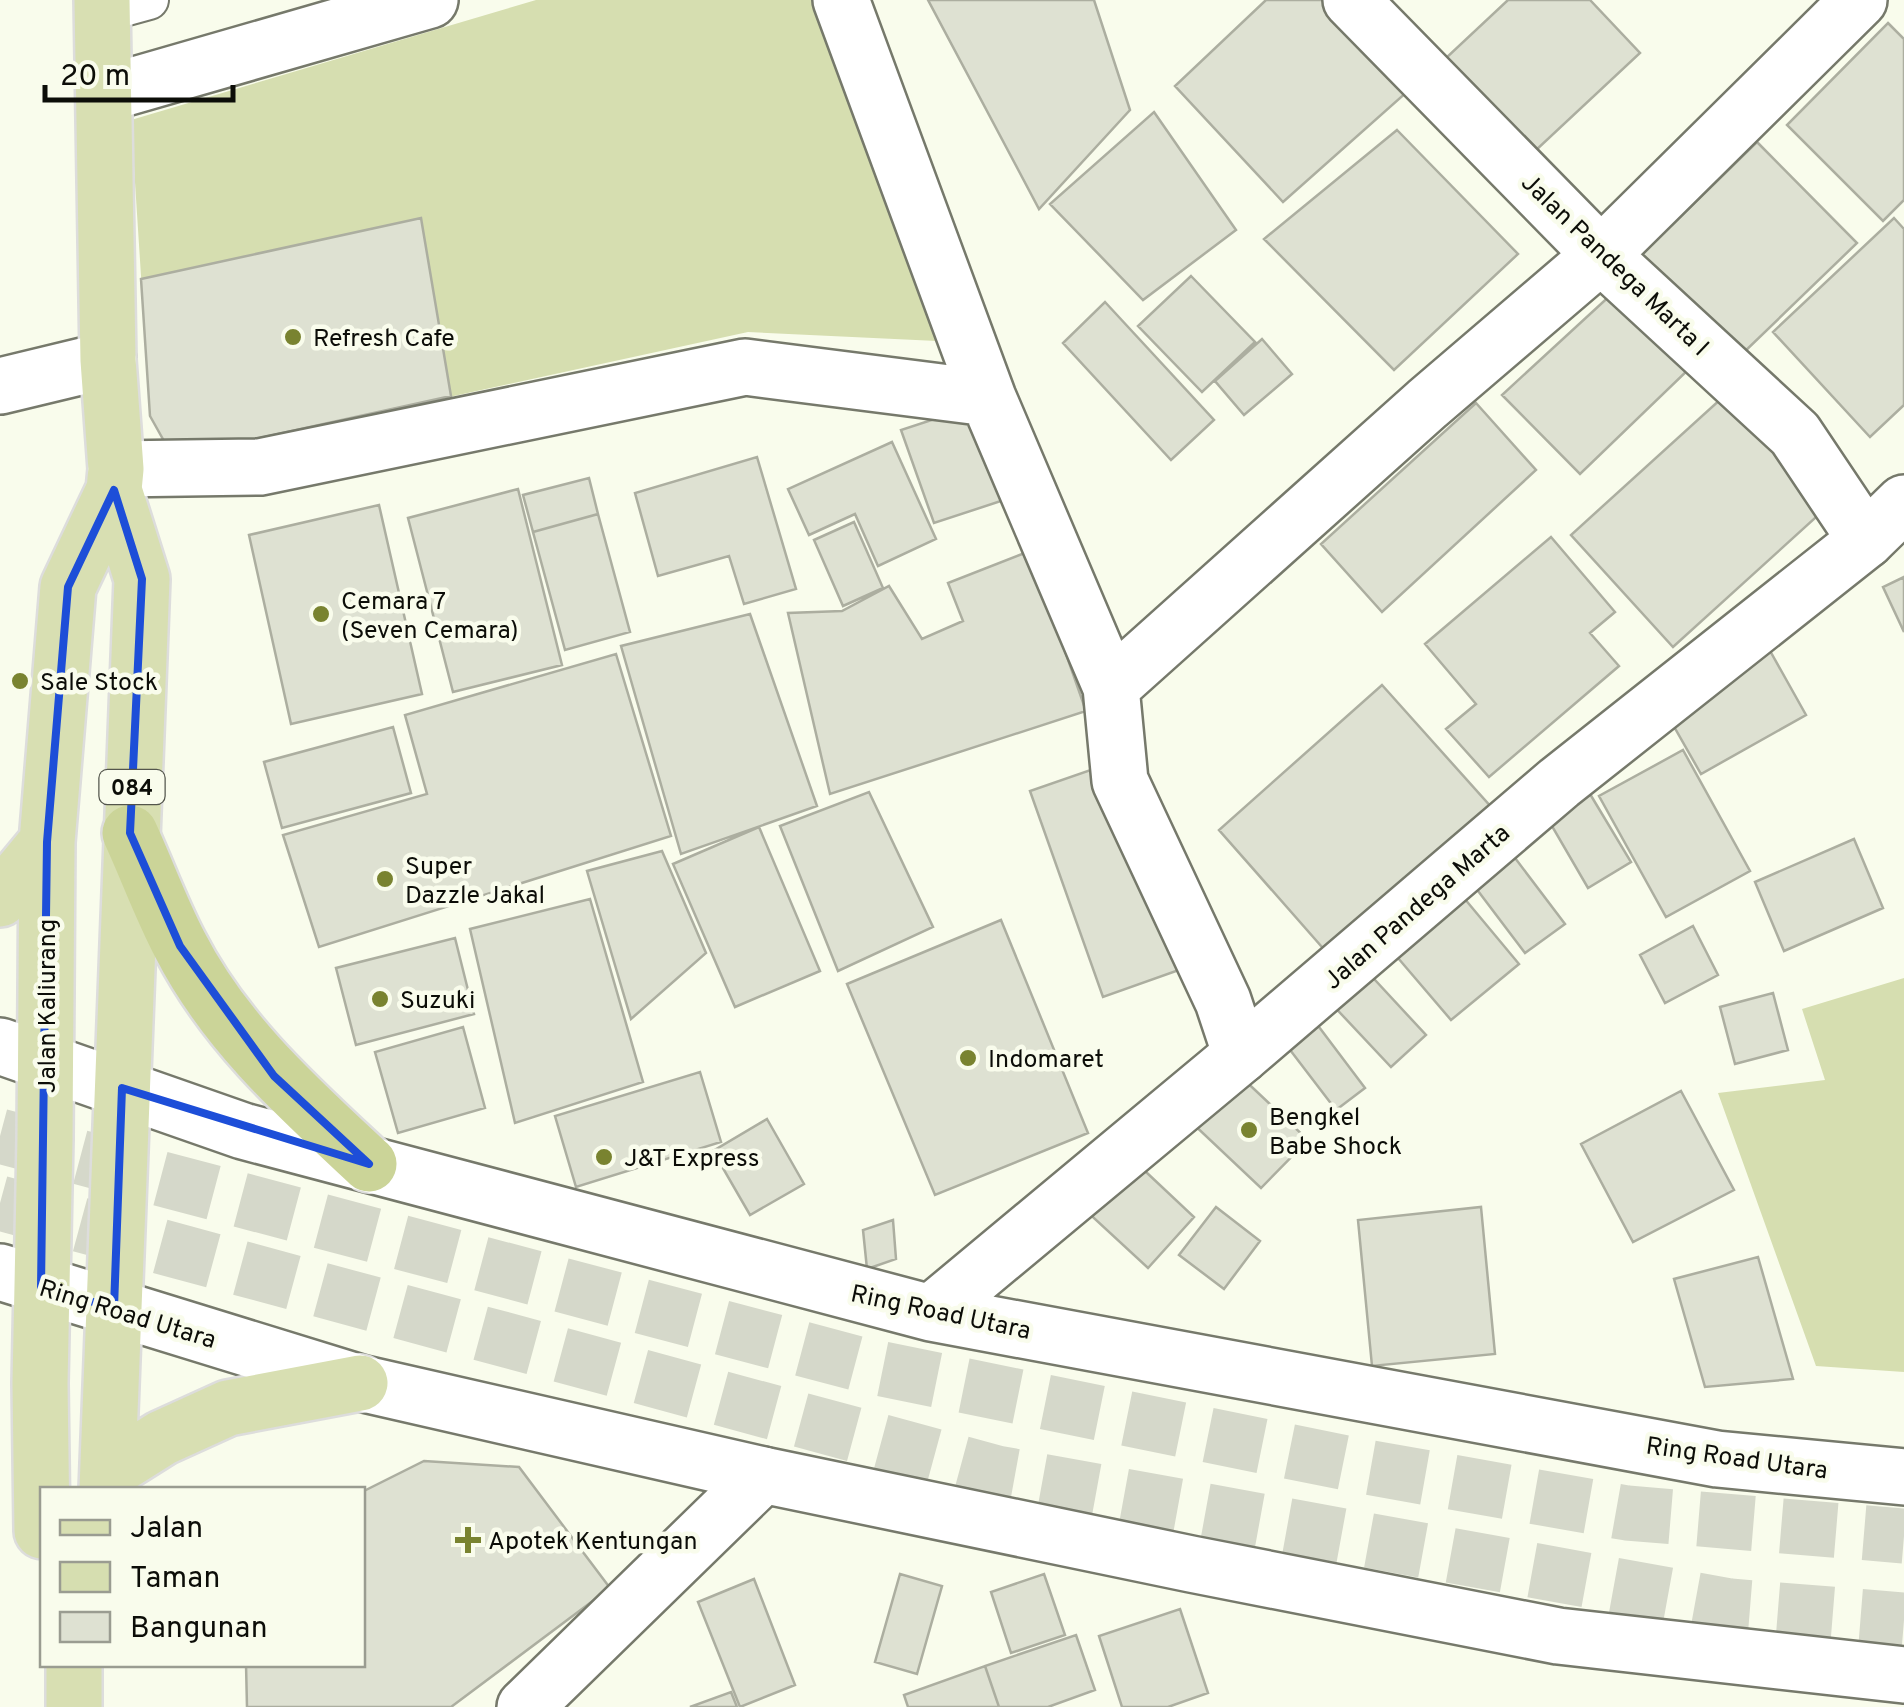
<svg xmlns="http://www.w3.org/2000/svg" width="1904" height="1707" font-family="Overpass,sans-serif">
	<rect width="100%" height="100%" fill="#f9fcec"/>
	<path fill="#d6deb0" d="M536,0H815L937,341L748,332L173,457L150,416L131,120Z
		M1904,978V1372L1816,1366L1718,1093L1825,1080L1802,1009Z"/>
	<path fill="#dee1d2" stroke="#acaea0" stroke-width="2.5" d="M928,0H1094L1130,110L1039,209Z
		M1266,0H1324L1408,91L1283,202L1175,86Z
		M1508,0H1590L1640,53L1534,152L1446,58Z
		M1888,23L1904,39V200L1883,221L1787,125Z
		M1154,112L1236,230L1143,300L1050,204Z
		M1397,130L1518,254L1394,370L1264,239Z
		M1757,142L1857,243L1739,357L1639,257Z
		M421,218L451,396L173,457L150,416L141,279Z
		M1894,218L1904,229V405L1870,437L1773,332Z
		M1191,276L1255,342L1202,392L1138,326Z
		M1615,291L1690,368L1580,474L1502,395Z
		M1105,302L1214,420L1171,460L1063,343Z
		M1262,339L1292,374L1244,415L1215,381Z
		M1723,397L1825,509L1673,647L1571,535Z
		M1476,403L1536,470L1382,612L1321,544Z
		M965,409L1004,500L934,523L901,430Z
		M892,442L936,539L878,566L855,514L809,535L788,489Z
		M757,457L796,589L744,604L729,556L658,576L635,493Z
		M589,478L598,514L533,532L523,495Z
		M518,489L562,665L453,692L408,518Z
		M379,505L422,694L291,724L249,535Z
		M598,514L630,632L565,650L533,532Z
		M854,522L883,588L843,606L814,540Z
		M1551,537L1615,612L1590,633L1619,666L1489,777L1446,729L1476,704L1425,644Z
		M1030,551L1086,711L830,794L788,613L842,611L889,586L922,639L963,621L948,583Z
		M1904,577V632L1883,587Z
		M750,614L817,806L681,854L621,646Z
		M1769,649L1806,715L1701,774L1664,709Z
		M616,654L671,836L319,947L283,835L427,794L405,715Z
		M1382,685L1501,818L1336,963L1219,830Z
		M393,727L411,793L282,828L264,762Z
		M1683,750L1750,871L1666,917L1599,796Z
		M1105,765L1179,970L1103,997L1030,791Z
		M1584,784L1631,862L1588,888L1542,809Z
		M869,792L933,927L838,971L780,826Z
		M759,827L820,971L735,1007L673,864Z
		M1854,839L1883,908L1784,951L1755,882Z
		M1509,850L1565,924L1525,953L1469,879Z
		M662,851L706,953L631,1019L587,871Z
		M1454,886L1519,964L1451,1020L1386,944Z
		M590,899L643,1082L515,1123L470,929Z
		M1001,920L1088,1133L935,1195L847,984Z
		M1693,926L1718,975L1665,1003L1640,955Z
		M455,938L474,1014L356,1045L336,968Z
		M1363,967L1426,1035L1391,1067L1328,1000Z
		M1773,993L1788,1050L1735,1064L1720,1007Z
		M1313,1019L1365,1088L1336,1110L1284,1042Z
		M463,1027L485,1108L398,1133L375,1052Z
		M700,1072L721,1142L576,1187L555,1116Z
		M1237,1073L1308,1140L1261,1188L1190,1121Z
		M1681,1091L1734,1190L1633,1242L1581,1144Z
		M767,1119L804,1184L750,1215L713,1151Z
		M1129,1156L1194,1217L1148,1268L1083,1208Z
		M1216,1207L1260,1241L1224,1289L1179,1255Z
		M1481,1207L1495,1354L1372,1366L1358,1220Z
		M893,1220L896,1259L867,1269L863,1230Z
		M1758,1257L1793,1379L1705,1387L1674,1279Z
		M424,1461L519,1467L610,1588L451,1707H247L246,1664H362V1492Z
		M900,1574L942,1586L917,1674L875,1662Z
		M1044,1574L1065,1635L1011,1653L991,1592Z
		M754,1579L795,1685L740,1707L698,1602Z
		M1180,1609L1208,1693L1168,1707H1122L1099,1636Z
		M1076,1635L1095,1690L1048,1707H999L985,1666Z
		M985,1666L999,1707H908L904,1695Z
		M731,1692L737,1707H690Z"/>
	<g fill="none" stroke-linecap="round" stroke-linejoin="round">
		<path stroke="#d5d8ca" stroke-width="55" stroke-dasharray="55 28" stroke-linecap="butt" d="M0,1136L863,1365L1361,1466L1627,1513L1904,1536
			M0,1203L997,1473L1730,1606L1904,1620"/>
		<g stroke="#76796b" stroke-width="42">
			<path id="service" d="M102,13L149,0"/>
		</g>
		<g stroke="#76796b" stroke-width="60">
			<path id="minor" d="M841,0L988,398L1111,687L1120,781L1223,1001L1241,1055
				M1351,0L1601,255L1795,434L1866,540
				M104,94L430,0
				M0,386L108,360
				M116,469L260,467L745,367L988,398
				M1111,687L1427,404L1601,255L1859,0
				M525,1707L763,1475"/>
		</g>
		<g stroke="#76796b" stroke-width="60">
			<path id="tertiary" d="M0,1046L243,1131L931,1313L1717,1459L1904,1477
				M0,1272L360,1383L763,1475L1191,1564L1558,1636L1904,1675
				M931,1313L1241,1055L1559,783L1866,540L1904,503"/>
		</g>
		<g stroke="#dddddc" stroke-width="60">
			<path id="primary" d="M0,899L47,842
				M108,1472L162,1438L228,1408L360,1383
				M107,1490L142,579L114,490
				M42,1531L40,1383L45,1139L47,842L68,587L114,490L116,469L108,360L102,0
				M74,1707V1664"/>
		</g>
		<g stroke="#dddddc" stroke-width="60">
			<path id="trunk" d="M130,833C147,870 161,909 180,945C225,1033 298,1098 369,1164"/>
		</g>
		<use href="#service" stroke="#fff" stroke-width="38"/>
		<use href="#minor" stroke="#fff" stroke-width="55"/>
		<use href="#tertiary" stroke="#fff" stroke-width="55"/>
		<use href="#primary" stroke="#d8dfb2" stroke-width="55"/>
		<use href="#trunk" stroke="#cbd498" stroke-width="55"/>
	</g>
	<path fill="none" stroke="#1d4ed8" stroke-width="8" stroke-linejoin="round" d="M114,490L142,579L130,833L180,946L274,1076L369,1164L122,1088L114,1308L41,1287L47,842L68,587Z"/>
	<g fill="#798330" stroke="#f9fcec" stroke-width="4">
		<circle cx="293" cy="337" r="10"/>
		<circle cx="321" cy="614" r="10"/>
		<circle cx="20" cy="681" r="10"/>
		<circle cx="385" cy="879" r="10"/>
		<circle cx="380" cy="999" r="10"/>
		<circle cx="968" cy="1058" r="10"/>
		<circle cx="1249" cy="1130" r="10"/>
		<circle cx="604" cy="1157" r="10"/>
		<path d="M463 1525h10v10h10v10h-10v10h-10v-10h-10v-10h10z"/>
	</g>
	<g text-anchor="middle" stroke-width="9" stroke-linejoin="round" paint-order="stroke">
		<rect fill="#f9fcec" stroke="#53554c" stroke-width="2.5" x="99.5" y="770" width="65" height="34" rx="8"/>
		<g font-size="22" font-weight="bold" fill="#0c0d08">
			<text x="132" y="795">084</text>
		</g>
		<g font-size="25" fill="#0c0d08" stroke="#f9fcec">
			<text transform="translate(1616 264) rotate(44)" y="9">Jalan Pandega Marta I</text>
			<text transform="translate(1416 906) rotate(-41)" y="9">Jalan Pandega Marta</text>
			<text transform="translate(46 1006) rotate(-90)" y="9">Jalan Kaliurang</text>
			<text transform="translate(941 1311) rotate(12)" y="9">Ring Road Utara</text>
			<text transform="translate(128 1313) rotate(17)" y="9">Ring Road Utara</text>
			<text transform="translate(1737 1457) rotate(8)" y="9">Ring Road Utara</text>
		</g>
		<g font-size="25" fill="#0c0d08" stroke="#f9fcec" text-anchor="start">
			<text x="313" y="346">Refresh Cafe</text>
			<text x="341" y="609">Cemara 7<tspan x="341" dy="29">(Seven Cemara)</tspan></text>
			<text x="40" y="690">Sale Stock</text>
			<text x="405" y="874">Super<tspan x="405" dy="29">Dazzle Jakal</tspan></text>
			<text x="400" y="1008">Suzuki</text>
			<text x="988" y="1067">Indomaret</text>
			<text x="1269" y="1125">Bengkel<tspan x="1269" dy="29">Babe Shock</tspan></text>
			<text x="624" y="1166">J&amp;T Express</text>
			<text x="488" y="1549">Apotek Kentungan</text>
		</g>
	</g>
	<rect x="40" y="1487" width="325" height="180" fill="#f9fcec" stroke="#9a9c91" stroke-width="2.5"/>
	<rect x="60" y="1520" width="50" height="15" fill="#d8dfb2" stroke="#9a9c91" stroke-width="2.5"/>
	<text x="130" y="1537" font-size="30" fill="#0c0d08">Jalan</text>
	<rect x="60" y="1562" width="50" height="30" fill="#d6deb0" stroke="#9a9c91" stroke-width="2.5"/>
	<text x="130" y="1587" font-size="30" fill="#0c0d08">Taman</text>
	<rect x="60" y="1612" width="50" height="30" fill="#dee1d2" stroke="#9a9c91" stroke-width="2.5"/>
	<text x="130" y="1637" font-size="30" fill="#0c0d08">Bangunan</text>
	<path d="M45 85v15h188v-15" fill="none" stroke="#0c0d08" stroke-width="5"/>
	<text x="60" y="85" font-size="30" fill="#0c0d08" stroke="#f9fcec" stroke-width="8" paint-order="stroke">20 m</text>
</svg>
